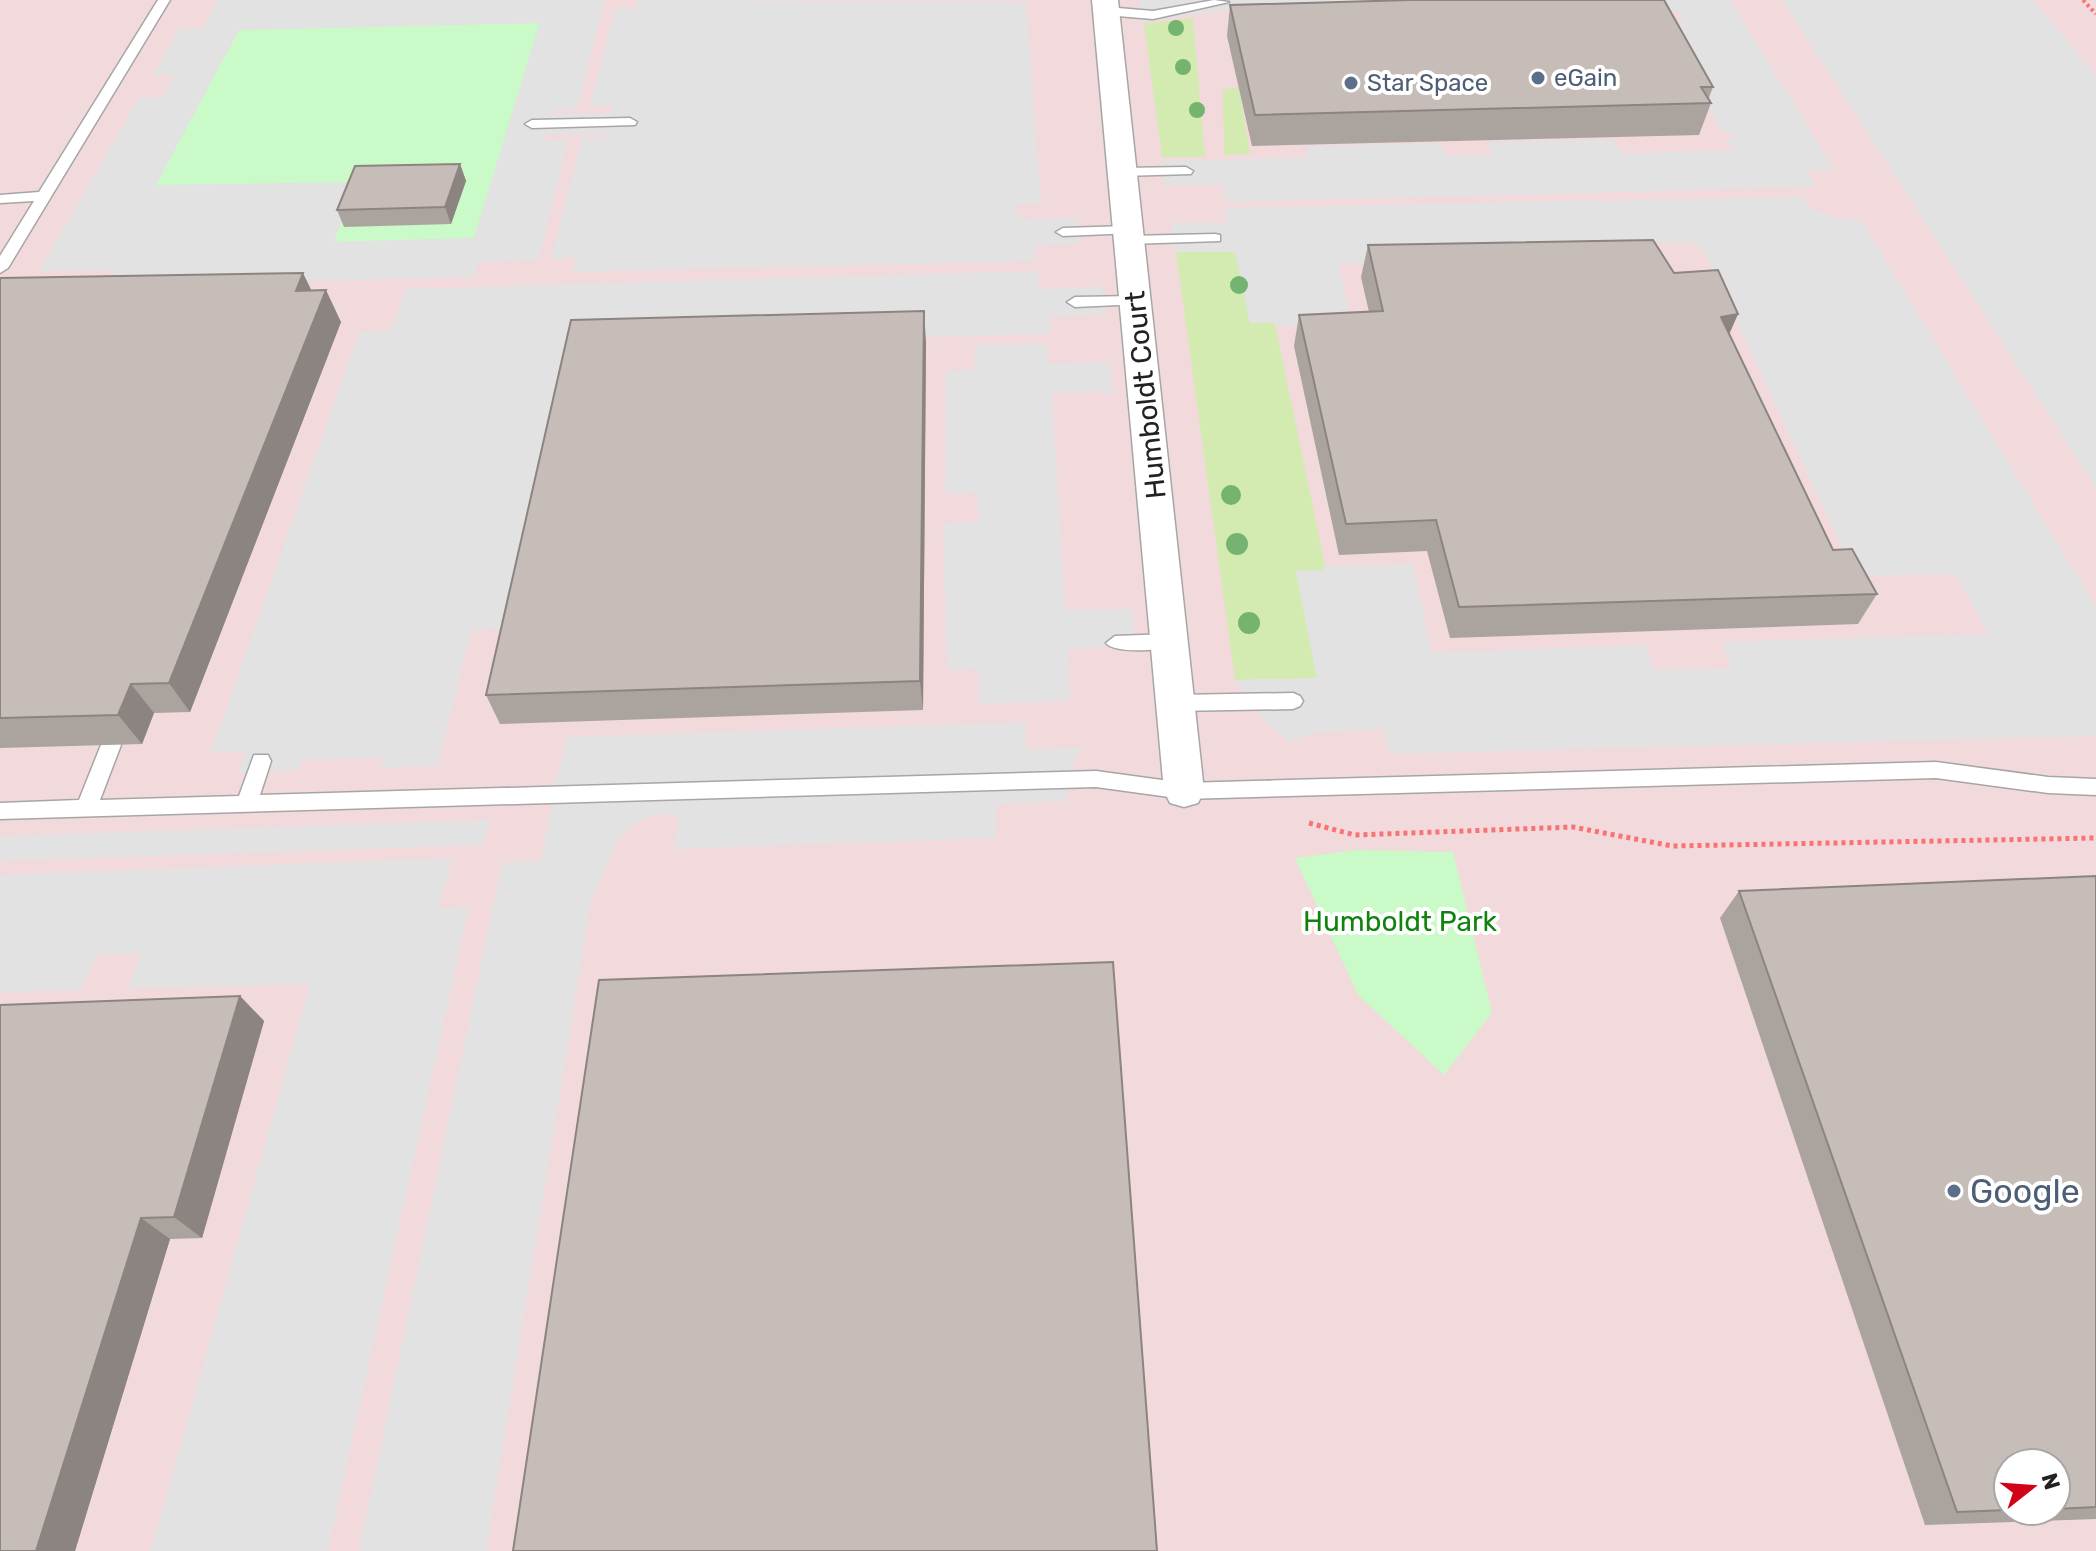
<svg xmlns="http://www.w3.org/2000/svg" width="2096" height="1551" font-family="Rubik,sans-serif">
	<rect width="100%" height="100%" fill="#f2eee9"/>
	<path fill="#f2d9db" fill-rule="evenodd" d="M0,0H2096V1551H0ZM2008,1463H2056V1511H2008Z"/>
	<path fill="#d3ebb0" d="M1193,18L1205,157H1162L1144,24Z
		M1239,88L1250,154L1224,155L1223,89Z
		M1235,251L1250,323H1275L1325,566L1323,570L1296,572L1317,678L1235,680L1176,252Z"/>
	<path fill="#c9fac8" d="M536,23L540,24L474,238L333,242L357,183L159,187L156,184L239,30Z
		M1358,850L1453,852L1492,1013L1444,1075L1358,995L1295,858Z"/>
	<path fill="#e2e2e2" fill-rule="evenodd" d="M218,0H605L577,110H553L552,114L612,113L613,106H590L615,8H636L638,0L1026,2L1041,204L1016,205V215L1025,219L1078,218L1080,244L1035,246V261L573,272L575,258L551,259L582,137H607L608,134L546,135L545,140H568L539,260L479,262L475,277L106,286L115,270L39,271L139,98L163,97L175,75H153L179,29H202ZM536,23L539,24L474,238L333,242L358,182L156,185L238,30Z
		M1139,0H1730L1834,169L1807,171L1817,187L1225,202L1222,185H1174L1166,189L1162,157L1169,161L1309,157L1307,146L1441,143L1446,155H1492L1487,142L1614,139L1621,154L1732,150L1727,138L1741,133L1722,132L1661,21H1684L1679,11L1490,17L1237,13L1226,10L1148,21L1142,25Z
		M1782,0H2033L2096,75V488Z
		M1803,197L1811,208L1836,219L1860,218L2096,607V736L1390,754L1384,729L1313,733L1288,742L1264,720L1235,680L1317,678L1296,571L1322,570L1325,566L1413,564L1432,653L1646,645L1654,670L1731,668L1721,642L1988,634L1956,574L1855,576L1705,253L1693,242L1620,243L1627,258L1338,264L1353,324L1275,326L1274,323H1250L1235,252H1176L1171,223H1227L1226,208Z
		M1038,271L1040,289L1102,287L1106,315L1051,317L1050,334L767,340L505,628L471,631L438,766L381,768L384,758L302,760L299,770L238,773L246,751L211,752L359,332L392,330L405,289Z
		M1048,344V363L1110,362L1113,397L1100,391L1052,393L1065,610L1133,609L1135,646L1068,649L1070,701L979,704V669L947,670L943,523L979,522L977,493L945,494L946,371L974,370L975,345Z
		M1025,722L1027,750L1082,747L1068,776L1066,801L1000,804L996,808V838L674,849L679,819L674,815H654L633,825L618,840L591,901L486,1551H359L502,863L541,860L559,766L568,737Z
		M490,820L483,845L0,861V836Z
		M452,858L439,908L469,907L328,1551H151L310,984L128,989L140,953L96,955L81,990L0,992V875Z"/>
	<g fill="none" stroke-linecap="round" stroke-linejoin="round">
		<g stroke="#a6a6a6" stroke-width="3">
			<path id="lane" d="M158,0H170L8,268L0,273V256L34,201L0,203V195L39,192Z
				M1214,0L1229,2L1153,19L1106,15L1100,11L1106,7L1153,11Z
				M630,118L637,122L635,125L532,128L525,124L532,120Z
				M1186,167L1193,171L1191,174L1122,176L1115,172L1122,168Z
				M1128,226L1133,227V233L1063,236L1056,232L1063,228Z
				M1215,234L1220,235V241L1129,244L1122,240L1129,236Z
				M1135,296L1140,298V304L1075,307L1067,302L1075,297Z
				M1169,634L1178,641C1171,652 1113,654 1106,643L1115,636Z
				M1293,693L1300,696L1303,701L1300,706L1293,709L1176,711L1169,708L1166,703L1169,698L1176,695Z
				M111,737L118,739L121,745L100,800L239,796L254,755H268L271,761L260,795L1096,771L1184,783L1936,762L2048,777L2096,779V795L2048,793L1936,778L1184,799L1096,787L0,819V803L79,800L101,745L104,739Z"/>
		</g>
		<g stroke="#a6a6a6" stroke-width="3">
			<path id="street" d="M1092,0H1118L1204,791L1198,803L1184,807L1170,803L1164,791Z"/>
		</g>
		<path stroke="#f97373" stroke-width="4" stroke-dasharray="3 3" stroke-linecap="butt" d="M2083,0L2096,14"/>
		<path stroke="#f97373" stroke-width="5" stroke-dasharray="4 4" stroke-linecap="butt" d="M1309,823L1355,835L1573,827L1672,846L2096,838"/>
		<use href="#lane" fill="#fff" fill-rule="evenodd"/>
		<use href="#street" fill="#fff" fill-rule="evenodd"/>
	</g>
	<g fill="#75b370">
		<circle cx="1176" cy="28" r="8"/>
		<circle cx="1183" cy="67" r="8"/>
		<circle cx="1197" cy="110" r="8"/>
		<circle cx="1239" cy="285" r="9"/>
		<circle cx="1231" cy="495" r="10"/>
		<circle cx="1237" cy="544" r="11"/>
		<circle cx="1249" cy="623" r="11"/>
	</g>
	<path fill="#aba39e" fill-rule="evenodd" d="M1230,5L1713,87L1708,100L1711,103L1699,135L1252,146L1227,36Z
		M460,164L466,181L451,224L344,227L337,210Z
		M1368,245L1674,273L1738,314L1729,334L1833,550L1877,594L1858,624L1450,638L1427,551L1339,555L1294,346L1299,315L1369,312L1361,277Z
		M0,278L311,290L341,322L190,712L154,713L142,744L0,748Z
		M926,342L923,710L500,724L486,695Z
		M2096,876V1519L1925,1525L1720,918L1739,891ZM2056,1463V1511H2008Z
		M240,996L264,1021L202,1238L170,1239L75,1551L0,1005Z"/>
	<path fill="#8b8481" d="M460,164L466,181L451,224L445,207Z
		M303,273L318,304L296,291Z
		M326,290L341,322L190,712L169,683Z
		M924,311L926,342L923,710L920,681Z
		M1738,314L1724,346L1721,317Z
		M131,684L154,713L142,744L118,715Z
		M240,996L264,1021L202,1238L174,1217Z
		M141,1218L170,1239L75,1551H36Z"/>
	<path fill="#c7bdb8" stroke="#8b8481" stroke-width="2" d="M1410,0H1664L1713,87H1701L1711,103L1255,115L1230,5Z
		M460,164L445,207L337,210L355,166Z
		M1653,240L1674,273L1718,270L1738,314L1721,317L1833,550L1852,549L1877,594L1459,607L1436,520L1346,524L1299,315L1383,311L1368,245Z
		M303,273L296,291L326,290L169,683L131,684L118,715L0,718V278Z
		M924,311L920,681L486,695L571,320Z
		M2096,876V1507L2056,1509V1463H2008V1510L1957,1512L1739,891Z
		M1113,962L1157,1551H513L599,980Z
		M240,996L174,1217L141,1218L36,1551H0V1005Z"/>
	<g fill="#5c6f8a" stroke="#fff" stroke-width="3">
		<circle cx="1538" cy="78" r="8"/>
		<circle cx="1351" cy="83" r="8"/>
		<circle cx="1954" cy="1191" r="8"/>
	</g>
	<g text-anchor="middle" stroke-width="8" stroke-linejoin="round" paint-order="stroke">
		<g font-size="24" fill="#4e5e75" stroke="#fff" text-anchor="start">
			<text x="1554" y="86">eGain</text>
			<text x="1367" y="91">Star Space</text>
		</g>
		<g font-size="28" fill="#222" stroke="#fff">
			<text transform="translate(1145 395) rotate(-96)" y="10">Humboldt Court</text>
		</g>
		<g font-size="28" fill="#0f830d" stroke="#fff">
			<text x="1400" y="931">Humboldt Park</text>
		</g>
		<g font-size="34" fill="#4e5e75" stroke="#fff" text-anchor="start">
			<text x="1970" y="1203">Google</text>
		</g>
	</g>
	<g transform="translate(2032 1487) rotate(73)"><circle r="38" fill="#ffffff" stroke="#a7a7a7" stroke-width="2"/>
	<path d="M0-6L14 30L0 20L-14 30Z" fill="#d20217"/>
	<text y="-12" font-size="22" font-weight="bold" text-anchor="middle" fill="#222222">N</text>
	</g>
</svg>
